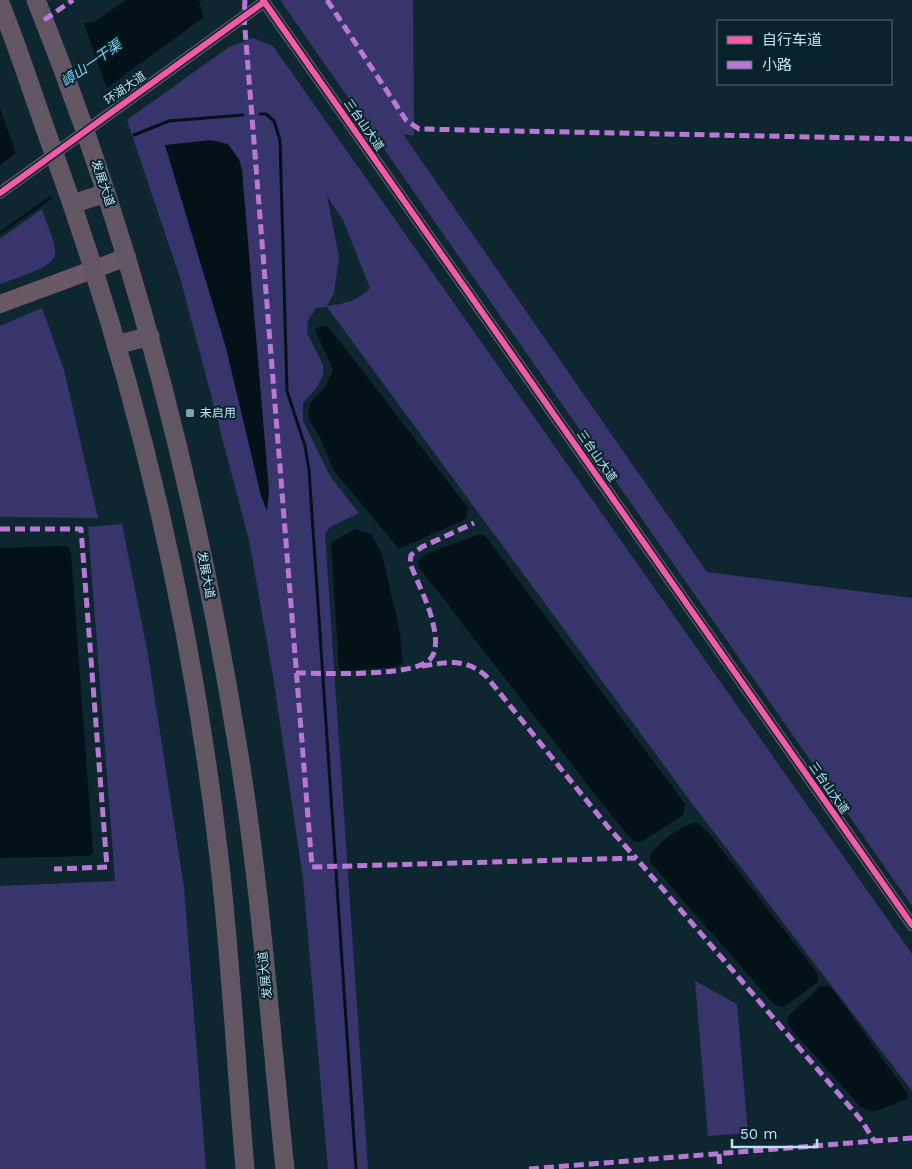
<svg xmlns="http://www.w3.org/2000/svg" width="912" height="1169" font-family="'Work Sans','Noto Sans SC',sans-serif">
	<rect width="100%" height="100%" fill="#0d262f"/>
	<path fill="#38356c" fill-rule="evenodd" d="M280,0H413L414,136L403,134L707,572L912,598V906Z
		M253,38L273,46L912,954V1091L694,806L327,307L316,308L308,321L307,333L323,365V375L317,387L303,403V421L330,476L359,513L330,527L325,534L368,1169H328L303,879L274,682L249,540L181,281L127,120L229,47ZM327,196L343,220L370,288C357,301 345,304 327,306L334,293L339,257Z
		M42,209C45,220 57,245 55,255C52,269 12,279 0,284V239Z
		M42,308L64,370L98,518L0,517V326Z
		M122,524L148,655L184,887L206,1169H0V886L115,881L88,527Z
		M695,981L737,1004L748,1133L708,1136Z"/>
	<path fill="#031219" d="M126,0H199L203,18L0,165V85L85,23L94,22Z
		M210,140L228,144L239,159L242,170L269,491L267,511L261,496L226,348L165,145Z
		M320,326H327L331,330L468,508L466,519L399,549L334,471L320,438L308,418L310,403L326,386L333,370L315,330Z
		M355,529L371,534L382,554L400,633L403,664L394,667L342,671L339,668L331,543Z
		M477,535H484L490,542L685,804L683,815L641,842H634L612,816L452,610C443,596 423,576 417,562L426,554Z
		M59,546L68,547L71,553L93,853L89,856L0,858V548Z
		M696,822L708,832L818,974V982L784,1007L775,1005L771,1001L650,862C647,847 683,826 696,822Z
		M821,986L831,987L908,1094L907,1099L873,1112L861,1107L790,1028L787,1022L788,1016Z"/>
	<path fill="#0d262f" d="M83,21L107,89L17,156L0,108V82Z"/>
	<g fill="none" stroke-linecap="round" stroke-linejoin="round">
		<path stroke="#031219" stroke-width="3" d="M260,114H266L274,121L280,140L287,391L305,446L309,470L356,1169
			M134,135L169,121L243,115
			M0,233L50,198"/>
		<path stroke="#5d505a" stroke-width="12" d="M263,0L912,925
			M0,193L264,2"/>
		<path stroke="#6a5865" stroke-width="18" d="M0,304L127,257"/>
		<path stroke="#635664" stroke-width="19" d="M36,0C133,241 197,493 238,749C261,888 270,1029 285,1169
			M0,3C19,50 34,98 51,145C135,374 191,615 219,857C231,961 236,1065 245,1169
			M72,204L106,193
			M116,345L150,336"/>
		<path stroke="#ba77d6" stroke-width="5" stroke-dasharray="10 5" stroke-linecap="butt" d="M245,0L244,17L312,867L636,858L862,1121L874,1141
			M327,0L406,120L419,129L912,139
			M44,20L73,0
			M0,529H81L107,867L54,869
			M422,666C448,662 465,658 486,676L608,827L636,858
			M296,673C322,673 417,678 431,658C437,651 436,637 434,628C430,606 418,584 410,563L411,555L422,547L474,523
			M719,1154L720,1169
			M529,1169L912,1138"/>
		<g stroke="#08222b" stroke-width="9">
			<path id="cycleway" d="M263,0L912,925
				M0,193L264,2"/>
		</g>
		<use href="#cycleway" stroke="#f35aa7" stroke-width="6"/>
	</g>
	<rect fill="#7fa0ae" stroke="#08222b" stroke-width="2" x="185" y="408" width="10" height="10" rx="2.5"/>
	<g text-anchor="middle" stroke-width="4" stroke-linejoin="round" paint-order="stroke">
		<g font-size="12" fill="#bce2f2" stroke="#08222b">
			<text transform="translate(125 88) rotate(-35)" y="4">环湖大道</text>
			<text transform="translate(364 125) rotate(55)" y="4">三台山大道</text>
			<text transform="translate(103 183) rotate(71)" y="4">发展大道</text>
			<text transform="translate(597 456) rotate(55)" y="4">三台山大道</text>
			<text transform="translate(206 575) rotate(79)" y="4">发展大道</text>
			<text transform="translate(829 788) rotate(55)" y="4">三台山大道</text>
			<text transform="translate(265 975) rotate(-96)" y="4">发展大道</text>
		</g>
		<g font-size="12" fill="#bce2f2" stroke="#08222b" text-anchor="start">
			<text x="200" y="417">未启用</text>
		</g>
		<g font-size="14" font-style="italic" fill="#7cd4f7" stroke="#08222b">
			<text transform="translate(91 63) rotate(-35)" y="5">嶂山一干渠</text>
		</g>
	</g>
	<rect x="717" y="20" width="175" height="65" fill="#08222b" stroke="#506f7b"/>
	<rect x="727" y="36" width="25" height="8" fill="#f35aa7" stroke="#506f7b"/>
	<text x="762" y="45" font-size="15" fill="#bce2f2">自行车道</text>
	<rect x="727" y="61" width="25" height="8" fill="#ba77d6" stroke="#506f7b"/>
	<text x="762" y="70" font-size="15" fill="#bce2f2">小路</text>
	<path d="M732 1139v8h85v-8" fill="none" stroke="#bce2f2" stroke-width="2.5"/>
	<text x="740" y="1139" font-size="15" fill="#bce2f2" stroke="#08222b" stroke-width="4" paint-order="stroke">50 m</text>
</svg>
